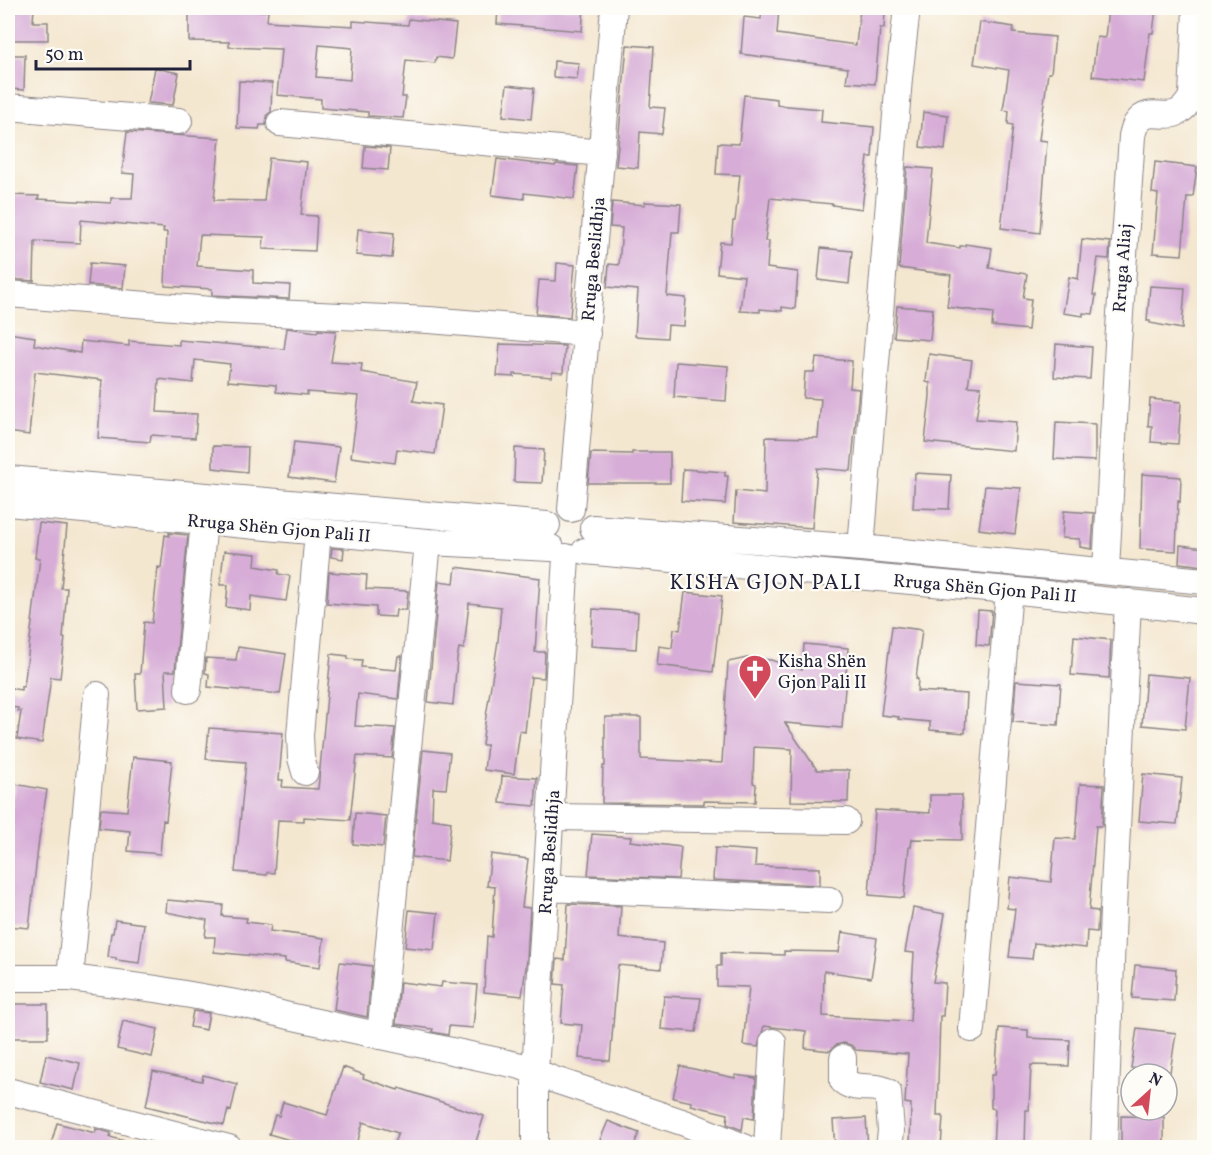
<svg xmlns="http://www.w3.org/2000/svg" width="1212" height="1155" font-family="Vollkorn,serif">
	<rect width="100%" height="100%" fill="#fdfcf7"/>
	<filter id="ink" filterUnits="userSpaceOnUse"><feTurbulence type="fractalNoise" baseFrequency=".0167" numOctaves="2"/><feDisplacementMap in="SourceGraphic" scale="12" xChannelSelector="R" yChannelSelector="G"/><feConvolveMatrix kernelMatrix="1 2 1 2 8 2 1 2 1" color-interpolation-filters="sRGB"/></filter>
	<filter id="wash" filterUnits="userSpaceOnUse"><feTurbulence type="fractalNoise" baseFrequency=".008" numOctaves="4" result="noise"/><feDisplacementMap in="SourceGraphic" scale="24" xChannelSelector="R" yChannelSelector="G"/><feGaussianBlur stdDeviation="1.35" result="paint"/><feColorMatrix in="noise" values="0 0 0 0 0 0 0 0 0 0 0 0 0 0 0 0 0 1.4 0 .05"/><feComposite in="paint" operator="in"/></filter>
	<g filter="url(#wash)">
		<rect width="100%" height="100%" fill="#f4e7d0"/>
		<g id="blocks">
			<path fill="#d7add7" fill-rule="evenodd" d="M13,8H34L33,22H48V40H12Z
				M189,8L268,11L267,21L353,26V21L408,25L409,19L456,24L452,59L436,57L435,63L406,60L402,97H406L403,118L368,116V112L321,108V99L277,95L281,49L229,47V42L189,41ZM319,45L352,48L350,80L316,77Z
				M498,8H584L582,31L497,24Z
				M762,8H779L777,34L856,45L860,9L885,11L884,28H880L875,84L846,82L848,68L741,54L744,17L761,19Z
				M1108,8H1156L1153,33H1150L1144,82L1092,76L1097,37L1105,38Z
				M980,22L1014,27L1013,33L1055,37L1051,73H1048L1039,140L1047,141L1040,233L1001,228L1013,125L1008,124L1009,111L1003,110L1009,70L974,64Z
				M627,45L654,47L650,107L665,108L662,134L640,132L638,168L616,166Z
				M8,55H25L24,90L8,89Z
				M554,61L579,63L577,79L553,77Z
				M155,68L179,73L173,105L148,103Z
				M239,81L272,83L271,112L267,115L266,125H260L259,129L237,128Z
				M507,85L534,88L531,119L503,116Z
				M744,95L777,99V105L822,109L821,122L874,127L872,157H868L862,209L832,205L833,204L770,198L765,241H769L767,268L798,272L795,309L782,307V311L760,309V312L740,311L744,276L717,273L720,242L731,243L733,221H735L740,175L716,174L718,143L739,144Z
				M923,112L948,115L945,150L920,147Z
				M127,132L220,138L214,200L264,201L269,158L307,162L301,215L317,216L315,251L263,249L264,237L200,235L197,266L253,270V283L290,285L289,299L212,295V289L165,286L167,232H163L164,228L81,220L80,243L35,241L34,281L8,279V195L39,196L38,199L111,203V198H132L134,174L122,173Z
				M365,146L390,148L388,170L363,168Z
				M497,159L555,166L556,164L578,166L574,199L524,193V199L492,195Z
				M1155,162L1197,167L1193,197H1187L1182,255L1153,253L1158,194L1152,193Z
				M907,167L933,169L926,243L960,248V246H965V244L992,248L989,268L1027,274L1023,298L1031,299L1028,330L992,326L993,313L947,307L951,275L899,268Z
				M612,202L645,205V202L681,204L679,232H672L667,296L686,298L684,326L668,325L667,338L635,336L638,290L607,287L609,264L619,265L622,228L610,227Z
				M358,229L394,233L392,258L356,255Z
				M1082,239L1110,242L1109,259L1098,258L1093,295H1096L1093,314L1083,313V316L1063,313L1069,277L1078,279Z
				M821,248L852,251L849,284L818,280Z
				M90,263L125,266L123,288L88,285Z
				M557,263L575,265L570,317L536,314L539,280L556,281Z
				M1150,286L1185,288L1182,329L1150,323V321H1147Z
				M897,306L933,309L930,340L894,337Z
				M287,328L317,332L318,330L336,331L331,362L362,364L361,372L417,382L413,401L442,405L435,454L397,449L395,463L351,457L359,396L307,392V395L276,392V385L228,381L230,364L195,360L193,383L159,379L157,412L197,414L195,438L151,435L150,442L98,438L102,380L35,372L29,435L8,432V333L35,337L34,345L80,353L81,341L129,346V341L179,345V340L284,349Z
				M500,344L565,346L563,373L552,372V377L514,374V377L497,376Z
				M1056,344L1092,347L1090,379L1054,377Z
				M929,354L972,360L968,386L981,387L976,419L1016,422L1014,451L925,442L930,396V383L926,382Z
				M816,358L852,361L850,388L859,389L851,471L817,468L812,528L734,522L736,491L765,494L766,437L818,438L821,399L803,398L805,372H814Z
				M676,362L728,366L726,401L674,397Z
				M1150,399L1181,402L1178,444L1151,442L1152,426H1148Z
				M1056,422L1095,424V461L1054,459Z
				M294,442L339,447L334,483L289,477Z
				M213,446L248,447L247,472L213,468Z
				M515,448L544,450L542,483L514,482Z
				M632,452H670V483H588L591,453L632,454Z
				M683,469L725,472V476H728L725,504L681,501Z
				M915,473L951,475L949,509L913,508Z
				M1142,474L1181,477L1180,502L1178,501L1176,551L1140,549Z
				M985,486L1021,488L1015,534L979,529Z
				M1064,511L1094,513L1092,549L1080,547V539L1062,538Z
				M39,523L67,526L61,588H67L63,638H65L60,678L51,677L42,743L17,739L21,711H18V708L8,707V688L21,690V686L24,687L40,558H35Z
				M169,533L188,535L175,671H165L167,707L137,709L135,674H140L144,622L152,623L158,567L161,568L165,535L169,536Z
				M1180,545L1204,548V566L1179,563Z
				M332,548L344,549L343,559L331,557Z
				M224,551L256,554L255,566L279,570L278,574L290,576L286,601L251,596L250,610L226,607L228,585H220Z
				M456,567L540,578L535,652H545L544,678L531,677L525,732L520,731L514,774L484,770L487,745H482L484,729L498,641L501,607L469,603L464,649L459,648L457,659L453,705L428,702L439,581L454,583Z
				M329,572L367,575L366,589L408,591L406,610H396L395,617L376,616V607L327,603Z
				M685,592L722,596L713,672L657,665L659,646L672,648L674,629L680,630Z
				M593,609L638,612L636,649L591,646Z
				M978,610L992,611L989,646L976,645Z
				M892,626L922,630L916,679H918L917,691L967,694L965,733L930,730V722L898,719L899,717L881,715Z
				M1074,636L1111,640L1109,678L1071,675Z
				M804,644L848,648L842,728L785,723L817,770H849L848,802L791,801L792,749L754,747L753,783L756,784L755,802L704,801V804L602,803L603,766H605V717H641V759L722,763L728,662L747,658L771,660L802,670Z
				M238,647L286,654L280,694L208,687L209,674L205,673L206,658L236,660Z
				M331,654L348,656V659L362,660L361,667L396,670L398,656H402L398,699L358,694L355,726L395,728L392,758L357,756L350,820L304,817V821L278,820L274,873L267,872V875L235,872L246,762L206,759L209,728L283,733L279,780H283L282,787L318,789Z
				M1146,674L1190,678L1185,729L1142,725Z
				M1016,681L1061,684L1058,725L1013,722Z
				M423,750L450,753L446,789L433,788L432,819L451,822L447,861L412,857Z
				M133,757L172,761L166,821L163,820L160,854L128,851L130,831L99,828L101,809L127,811Z
				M1143,774L1182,778L1177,824L1139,821Z
				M502,776L537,778L535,806L500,803Z
				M15,784L47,790L39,839L29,928L8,926V830Z
				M1080,784L1104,785L1102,826H1096L1089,910L1098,911L1097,932L1087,931L1086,948L1034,943L1032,959L1009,957L1015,909L1007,908L1010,877L1051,882L1055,838L1075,839L1076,834Z
				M930,795H962V840L912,839L911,847H909L904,898L869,895L875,810L930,813Z
				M355,813L386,816L383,847L353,844Z
				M592,834L631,837L630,841L681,847L678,879L588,875Z
				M715,848L756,851L755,866L820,868V885L713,880Z
				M491,854L528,859L522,907L530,908L527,960L522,996L484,992L487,936L492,937L495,887L487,886Z
				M167,900L223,905L222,916L247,918L246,922L271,925L270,931L324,938L320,967L285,962V959L214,952L215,937H205L207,920L166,912Z
				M568,904L621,906L619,938L663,943L661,969L618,965L610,1061L579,1058L582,1025L561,1023L564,985L555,984L557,959L565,960Z
				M913,908L945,914L933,982L945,983L943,1016H940L937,1116H943L941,1148H910L911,1104L905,1103L908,1054L856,1050L851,1045L844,1043L836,1045L830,1051L805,1048L806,1031L764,1026L758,1047L743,1045L749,987L717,986V966H721V953L784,955V951L839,952L842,932L877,938L871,978L824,971L823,1016L910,1021L914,953L905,952Z
				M409,910L438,913L434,950L405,947Z
				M115,920L144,924L139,963L116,960V958L108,957L111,933H113Z
				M340,962L372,966L367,1017L334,1010Z
				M1135,965L1176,969L1174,1001L1132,998Z
				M400,982L441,987L442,982L477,985L473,1028L449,1026L448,1035L432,1032L433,1029L396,1024Z
				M664,996L701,998L696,1032L661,1029Z
				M12,1004H48V1038H12Z
				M193,1011L209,1013L206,1030L190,1027Z
				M123,1021L158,1029L152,1057L117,1049Z
				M999,1028L1028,1030V1038L1070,1040L1069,1066L1031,1065L1029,1110H1026L1025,1148H993L995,1109L991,1108V1075H995Z
				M1137,1028L1176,1033L1170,1072L1131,1068Z
				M46,1055L80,1063L74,1090L40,1082Z
				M680,1066L735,1078V1075L756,1078L754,1119L744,1117L742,1130L727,1124L728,1114L691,1105L692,1102L673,1098Z
				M343,1067L364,1075L363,1078L398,1090L399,1088L484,1116L474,1148H392L398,1133L363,1122L356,1148H303L304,1144L269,1134L275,1115L279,1116L283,1102L327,1115Z
				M153,1071L202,1081L203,1075L237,1084L231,1111L228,1110L224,1125L146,1106Z
				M1121,1116L1164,1117V1148H1121Z
				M866,1118L868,1148H835L833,1120Z
				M608,1121L639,1133L633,1148H604L606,1142L600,1140Z
				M57,1123L95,1133L96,1129L111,1133L110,1137L129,1142L128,1148H50Z"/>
		</g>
	</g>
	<g filter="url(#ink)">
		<use href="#blocks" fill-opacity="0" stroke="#8b8486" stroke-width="1.5"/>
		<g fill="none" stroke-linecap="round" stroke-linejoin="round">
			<g stroke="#8b8486" stroke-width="28">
				<path id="minor" d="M8,107L179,121
					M280,123L602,153
					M8,294L211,310L429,320L587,333
					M8,479L547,525
					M8,503L428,542L551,548
					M571,509L614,8
					M593,528L861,548L1204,581
					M861,548L899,78L907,8
					M585,551L1009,590L1204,611
					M1106,570L1118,344L1132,136C1133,132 1134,126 1137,123C1152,101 1174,132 1192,96L1196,8
					M188,690L204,521
					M305,772L301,758L300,735L318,532
					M552,817L846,821
					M547,888L829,900
					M8,978H70L156,989L242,1004L289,1016L521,1066L552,1079L685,1123L746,1148
					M70,978L97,695
					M972,1029L1009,590
					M380,1036L428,542
					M843,1058V1081C856,1092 874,1083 888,1092L891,1131L889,1148
					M8,1091L229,1148
					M535,1148V1072L566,557
					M767,1148L773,1042
					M1104,1148L1113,910L1128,602"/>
			</g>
			<use href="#minor" stroke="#fff" stroke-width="26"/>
		</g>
	</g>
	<defs>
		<g id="church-pin" transform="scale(1.725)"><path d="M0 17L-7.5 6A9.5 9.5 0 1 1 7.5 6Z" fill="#d1495b" stroke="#fdfcf7"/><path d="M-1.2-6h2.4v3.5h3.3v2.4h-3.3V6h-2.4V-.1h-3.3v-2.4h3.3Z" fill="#fff"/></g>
	</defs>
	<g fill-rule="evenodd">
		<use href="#church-pin" x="755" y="671"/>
	</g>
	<g text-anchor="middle" stroke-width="4.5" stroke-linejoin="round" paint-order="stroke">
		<g font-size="18" fill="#22223b" stroke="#fdfcf7">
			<text transform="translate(593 259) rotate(-85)" y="6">Rruga Beslidhja</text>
			<text transform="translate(1122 268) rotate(-86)" y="6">Rruga Aliaj</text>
			<text transform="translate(279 528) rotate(5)" y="6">Rruga Shën Gjon Pali II</text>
			<text transform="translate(985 588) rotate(5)" y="6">Rruga Shën Gjon Pali II</text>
			<text transform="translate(549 852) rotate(-86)" y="6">Rruga Beslidhja</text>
		</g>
		<g font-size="18" fill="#22223b" stroke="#fdfcf7" text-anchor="start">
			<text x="778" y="667">Kisha Shën<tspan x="778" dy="21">Gjon Pali II</tspan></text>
		</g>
		<g font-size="21" letter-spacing="1.5" fill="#22223b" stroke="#fdfcf7">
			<text x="766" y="589">KISHA GJON PALI</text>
		</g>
	</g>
	<rect width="1212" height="1155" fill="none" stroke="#fdfcf7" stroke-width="30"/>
	<g transform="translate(1149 1092) rotate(27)"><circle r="28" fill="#fdfcf7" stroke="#a5a5ac" stroke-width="1.5"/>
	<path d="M0-4.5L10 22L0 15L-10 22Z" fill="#d1495b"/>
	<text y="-9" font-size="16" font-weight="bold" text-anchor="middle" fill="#22223b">N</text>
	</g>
	<path d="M36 60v9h154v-9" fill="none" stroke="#22223b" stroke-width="3"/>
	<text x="45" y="60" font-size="18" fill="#22223b" stroke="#fdfcf7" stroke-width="4.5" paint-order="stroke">50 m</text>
</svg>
